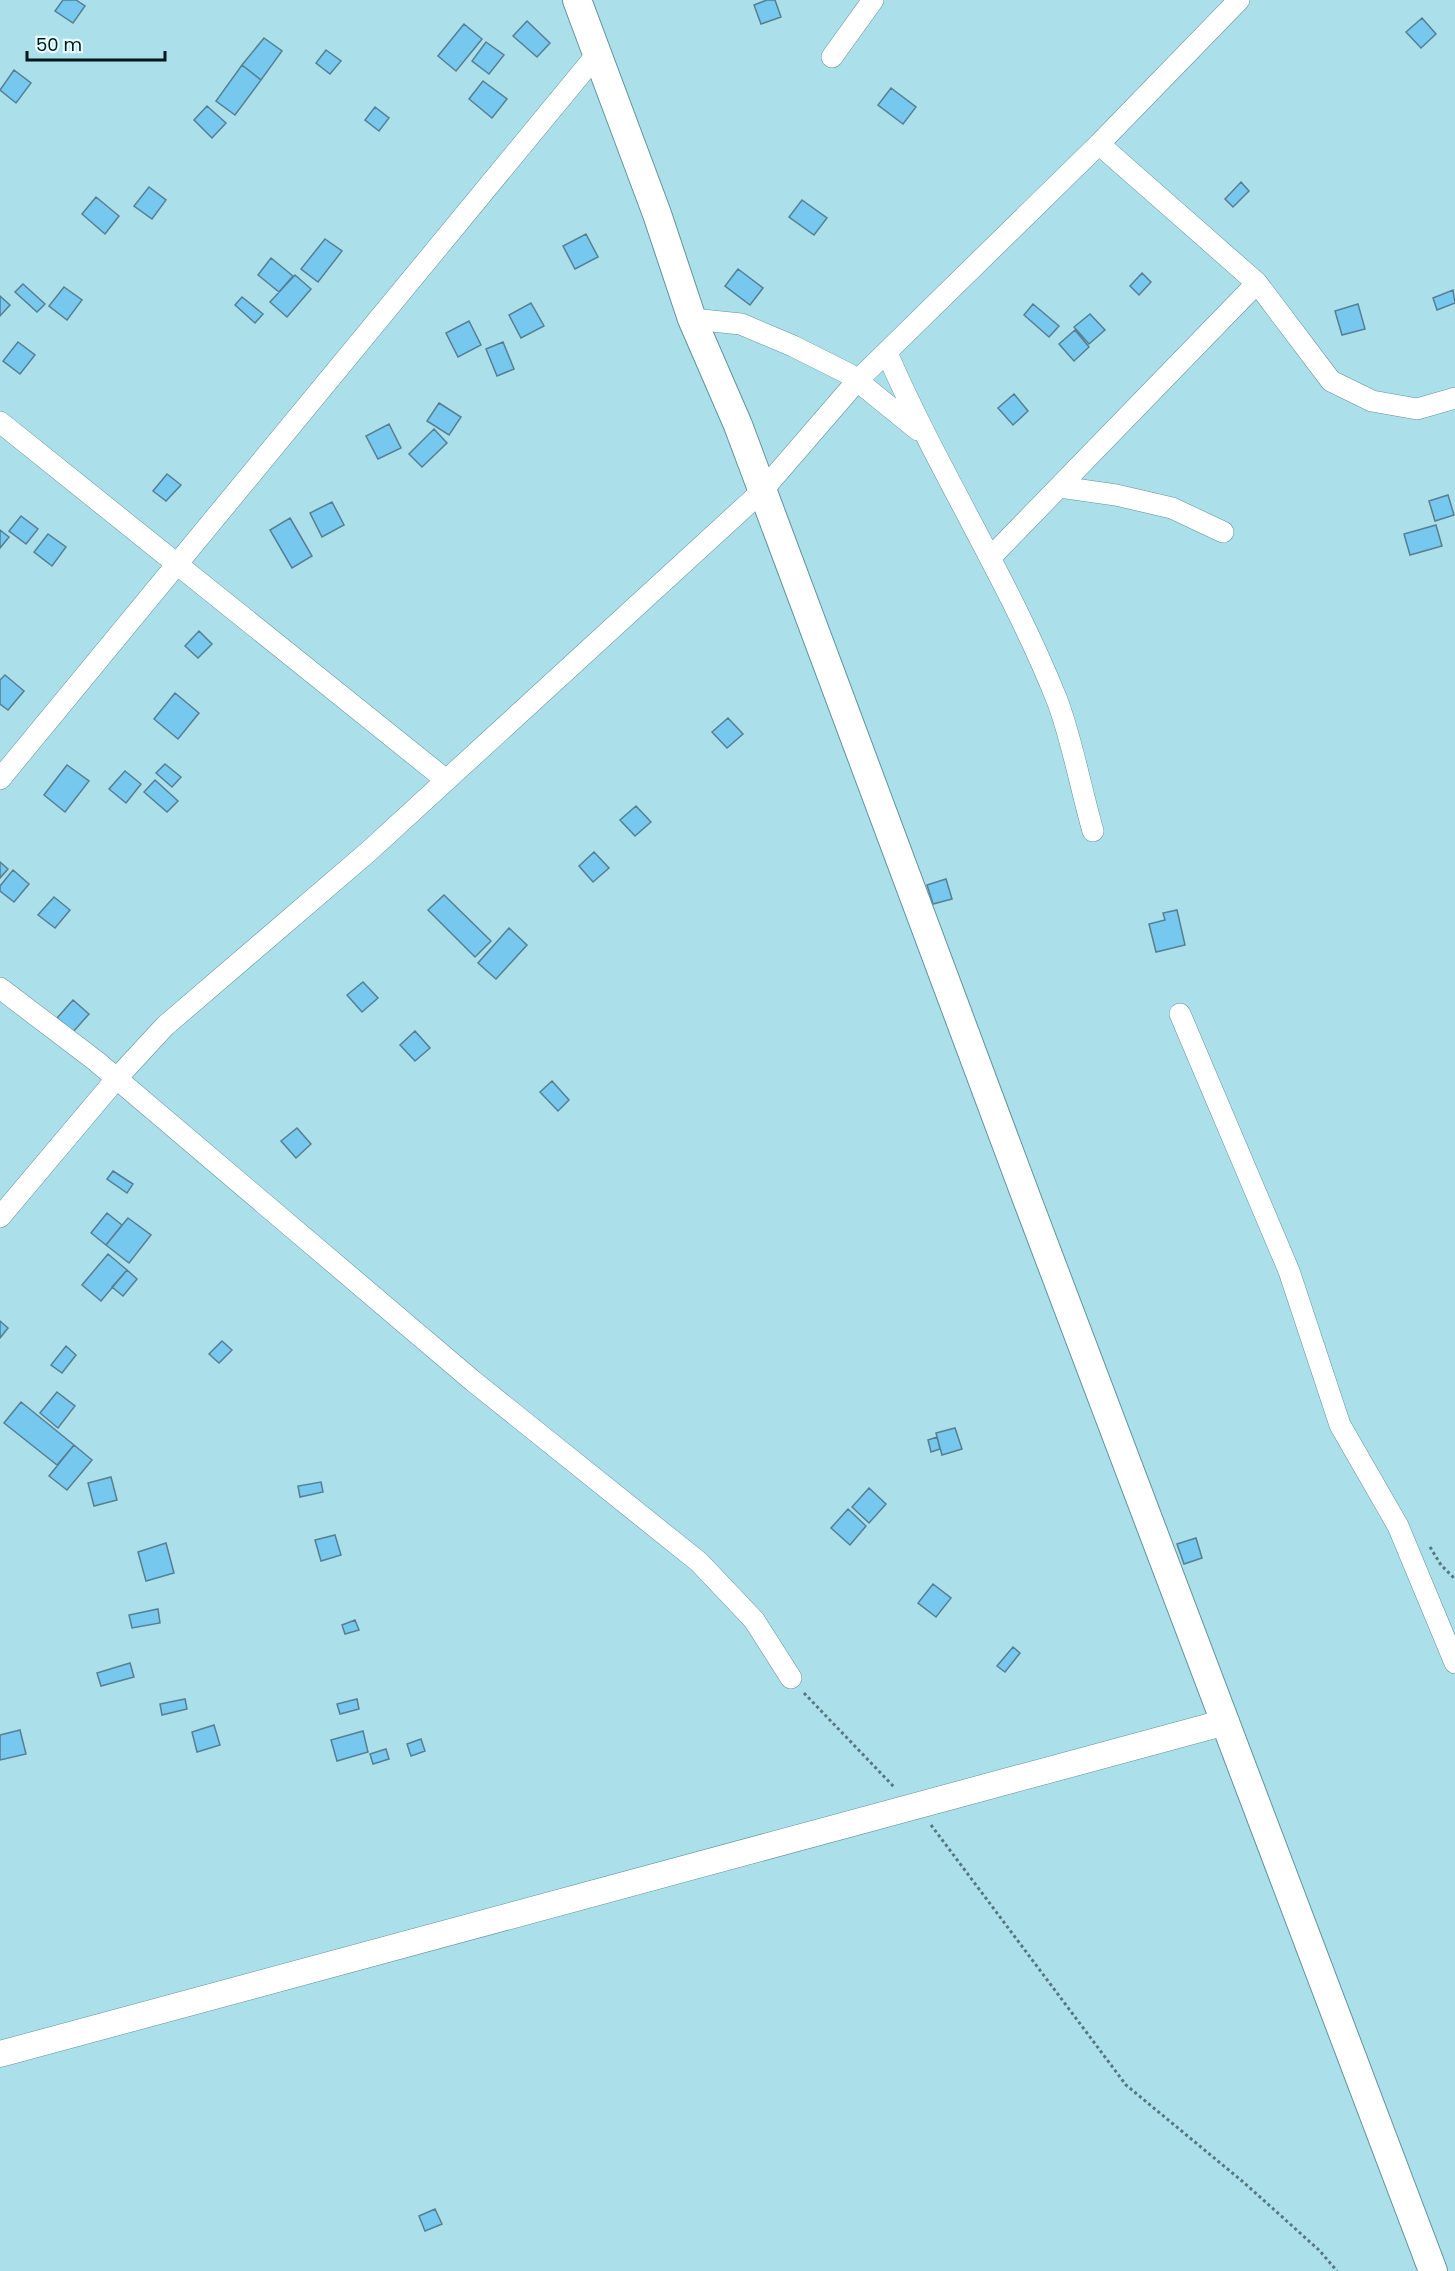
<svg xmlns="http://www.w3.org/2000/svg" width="1455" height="2271" font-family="Poppins,sans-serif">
	<rect width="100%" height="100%" fill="#abdfe9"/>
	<path fill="#77c8ee" stroke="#567f93" stroke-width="1.5" d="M63,0H76L85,6L73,23L55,11Z
		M767,0H775L781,17L761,24L754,5Z
		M1422,18L1436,34L1421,48L1406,32Z
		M527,21L550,43L537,57L513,36Z
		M464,24L482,39L456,71L438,56Z
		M264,38L282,51L261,80L242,65Z
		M486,42L504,55L489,74L472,61Z
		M326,50L341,61L330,74L316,63Z
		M242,65L261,80L235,115L216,101Z
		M14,70L31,83L16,103L0,90Z
		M483,81L507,99L492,118L469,99Z
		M891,88L916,107L903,124L878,105Z
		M207,106L226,123L212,138L194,120Z
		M375,107L389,118L379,131L365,120Z
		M1241,182L1249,191L1233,207L1225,199Z
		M149,187L166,200L152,219L134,206Z
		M96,197L119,216L105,234L82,214Z
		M802,200L827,218L814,235L789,217Z
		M586,234L598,257L575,269L563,246Z
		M325,239L342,251L318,282L301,269Z
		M271,258L293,276L279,292L258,275Z
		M738,269L763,288L750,305L725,286Z
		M1142,273L1151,282L1139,295L1130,286Z
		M295,275L311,289L287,317L270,302Z
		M23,284L45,304L37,312L15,292Z
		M64,287L82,300L67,320L49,306Z
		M1453,290L1455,303L1437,310L1433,298Z
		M0,296L10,305L0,316Z
		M242,297L263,314L255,323L235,305Z
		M531,303L544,326L521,338L509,315Z
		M1033,304L1059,326L1049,337L1024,315Z
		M1358,304L1365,329L1342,335L1335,311Z
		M1090,314L1105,330L1089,344L1074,327Z
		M469,321L481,345L458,357L446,333Z
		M1075,330L1089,347L1074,361L1059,344Z
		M18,342L35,355L20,374L3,361Z
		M503,342L514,369L497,376L486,349Z
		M1014,394L1028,411L1013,425L998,408Z
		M439,403L461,417L449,435L427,421Z
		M389,424L401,448L378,459L366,436Z
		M434,429L447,443L422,467L409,454Z
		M167,474L181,485L166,501L153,491Z
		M1448,495L1454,515L1435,521L1429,501Z
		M332,502L344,525L322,537L310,513Z
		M21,516L38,529L26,544L9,531Z
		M290,518L312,556L292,568L270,530Z
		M1436,525L1442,546L1410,555L1404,534Z
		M0,530L9,537L0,548Z
		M48,534L66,547L52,566L34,552Z
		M199,631L212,644L198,658L185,646Z
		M5,675L24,691L8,710L0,704V680Z
		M175,693L199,713L178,739L154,719Z
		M728,718L743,734L727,748L712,732Z
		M165,764L181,777L172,787L156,773Z
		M67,765L89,781L65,812L44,795Z
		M125,771L141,784L126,803L109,789Z
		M155,780L178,801L167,812L144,792Z
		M636,806L651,822L635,836L620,820Z
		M594,852L609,868L593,882L579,866Z
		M0,862L8,869L0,878Z
		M13,870L29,884L14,902L0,891V886Z
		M946,879L952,899L933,904L927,885Z
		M444,895L491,941L475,957L428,910Z
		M54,897L70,910L55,928L38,915Z
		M1177,910L1185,945L1156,952L1149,924L1165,920L1163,913Z
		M509,928L527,945L496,979L478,963Z
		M363,982L378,998L362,1012L347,995Z
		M73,1000L89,1014L73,1032L57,1018Z
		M415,1031L430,1048L415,1061L400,1045Z
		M552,1081L569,1100L558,1111L540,1092Z
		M297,1128L311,1144L296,1158L281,1141Z
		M113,1171L133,1184L127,1193L107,1179Z
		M107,1213L122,1225L106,1245L91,1233Z
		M128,1218L151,1235L129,1263L106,1245Z
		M108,1254L127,1270L101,1301L82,1285Z
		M127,1270L137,1279L123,1296L112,1287Z
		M0,1321L8,1328L0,1338Z
		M222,1341L232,1350L219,1363L209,1354Z
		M66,1346L76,1355L62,1373L51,1365Z
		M57,1392L75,1406L58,1428L40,1413Z
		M21,1402L74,1445L57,1465L4,1423Z
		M955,1428L962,1449L942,1455L936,1433Z
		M937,1437L940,1449L931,1452L928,1440Z
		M74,1445L92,1460L67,1490L49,1476Z
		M111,1477L117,1500L94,1506L88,1483Z
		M321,1482L323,1492L300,1497L298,1486Z
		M869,1488L886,1504L869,1523L852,1507Z
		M848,1509L866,1526L850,1545L831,1528Z
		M335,1535L341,1555L321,1561L315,1540Z
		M1196,1538L1202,1558L1184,1564L1177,1544Z
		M166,1543L174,1573L146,1581L138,1552Z
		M933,1584L951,1598L936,1617L918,1603Z
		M158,1609L160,1623L132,1628L129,1615Z
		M355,1620L359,1630L345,1634L342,1625Z
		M1013,1647L1020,1653L1005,1672L997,1666Z
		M130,1663L134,1677L101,1686L97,1673Z
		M185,1699L187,1709L162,1715L160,1704Z
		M357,1699L359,1709L340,1714L337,1704Z
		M214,1725L220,1745L197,1752L192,1732Z
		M20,1730L26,1754L0,1760V1735Z
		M363,1731L368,1752L337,1761L331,1740Z
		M421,1739L425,1751L411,1756L407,1744Z
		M386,1749L389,1759L373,1764L370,1754Z
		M435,2209L442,2224L425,2231L419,2216Z"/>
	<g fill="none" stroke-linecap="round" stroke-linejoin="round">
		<g stroke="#61949d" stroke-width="22">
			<path id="minor" d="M832,57L873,0
				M1257,283L1331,381L1372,401L1417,409L1455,398
				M692,319L741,324L793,346L849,374L918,430
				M887,353C938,471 1009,580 1057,700C1072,739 1081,790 1093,831
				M0,422L446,780
				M1060,487L1116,495L1172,508L1223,532
				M990,558L1257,283L1099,144
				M0,779L598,53
				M0,988L96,1061L473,1381L699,1562L754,1620L791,1678
				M1180,1014L1289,1271L1340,1425L1398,1526L1455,1663
				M0,1217L117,1078L165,1026L368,852L762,491L857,381L1099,144L1239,0"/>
		</g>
		<g stroke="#61949d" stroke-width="27">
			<path id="tertiary" d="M0,2054L1226,1722"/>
		</g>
		<g stroke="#61949d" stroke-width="30">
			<path id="secondary" d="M577,0L657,214L692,319L738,425L1028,1202L1433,2271"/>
		</g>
		<path stroke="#55787f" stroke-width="3" stroke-dasharray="3 3" stroke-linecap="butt" d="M1430,1547L1441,1565L1455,1579
			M804,1693L895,1788
			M931,1825L1126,2085L1242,2181L1319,2250L1337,2271"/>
		<use href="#minor" stroke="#fff" stroke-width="21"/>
		<use href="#tertiary" stroke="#fff" stroke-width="26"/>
		<use href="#secondary" stroke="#fff" stroke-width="28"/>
	</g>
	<path d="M27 51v9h138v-9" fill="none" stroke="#03161a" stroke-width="3"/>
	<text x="36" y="51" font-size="18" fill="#03161a" stroke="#e5fafe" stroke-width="4.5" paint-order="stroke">50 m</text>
</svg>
